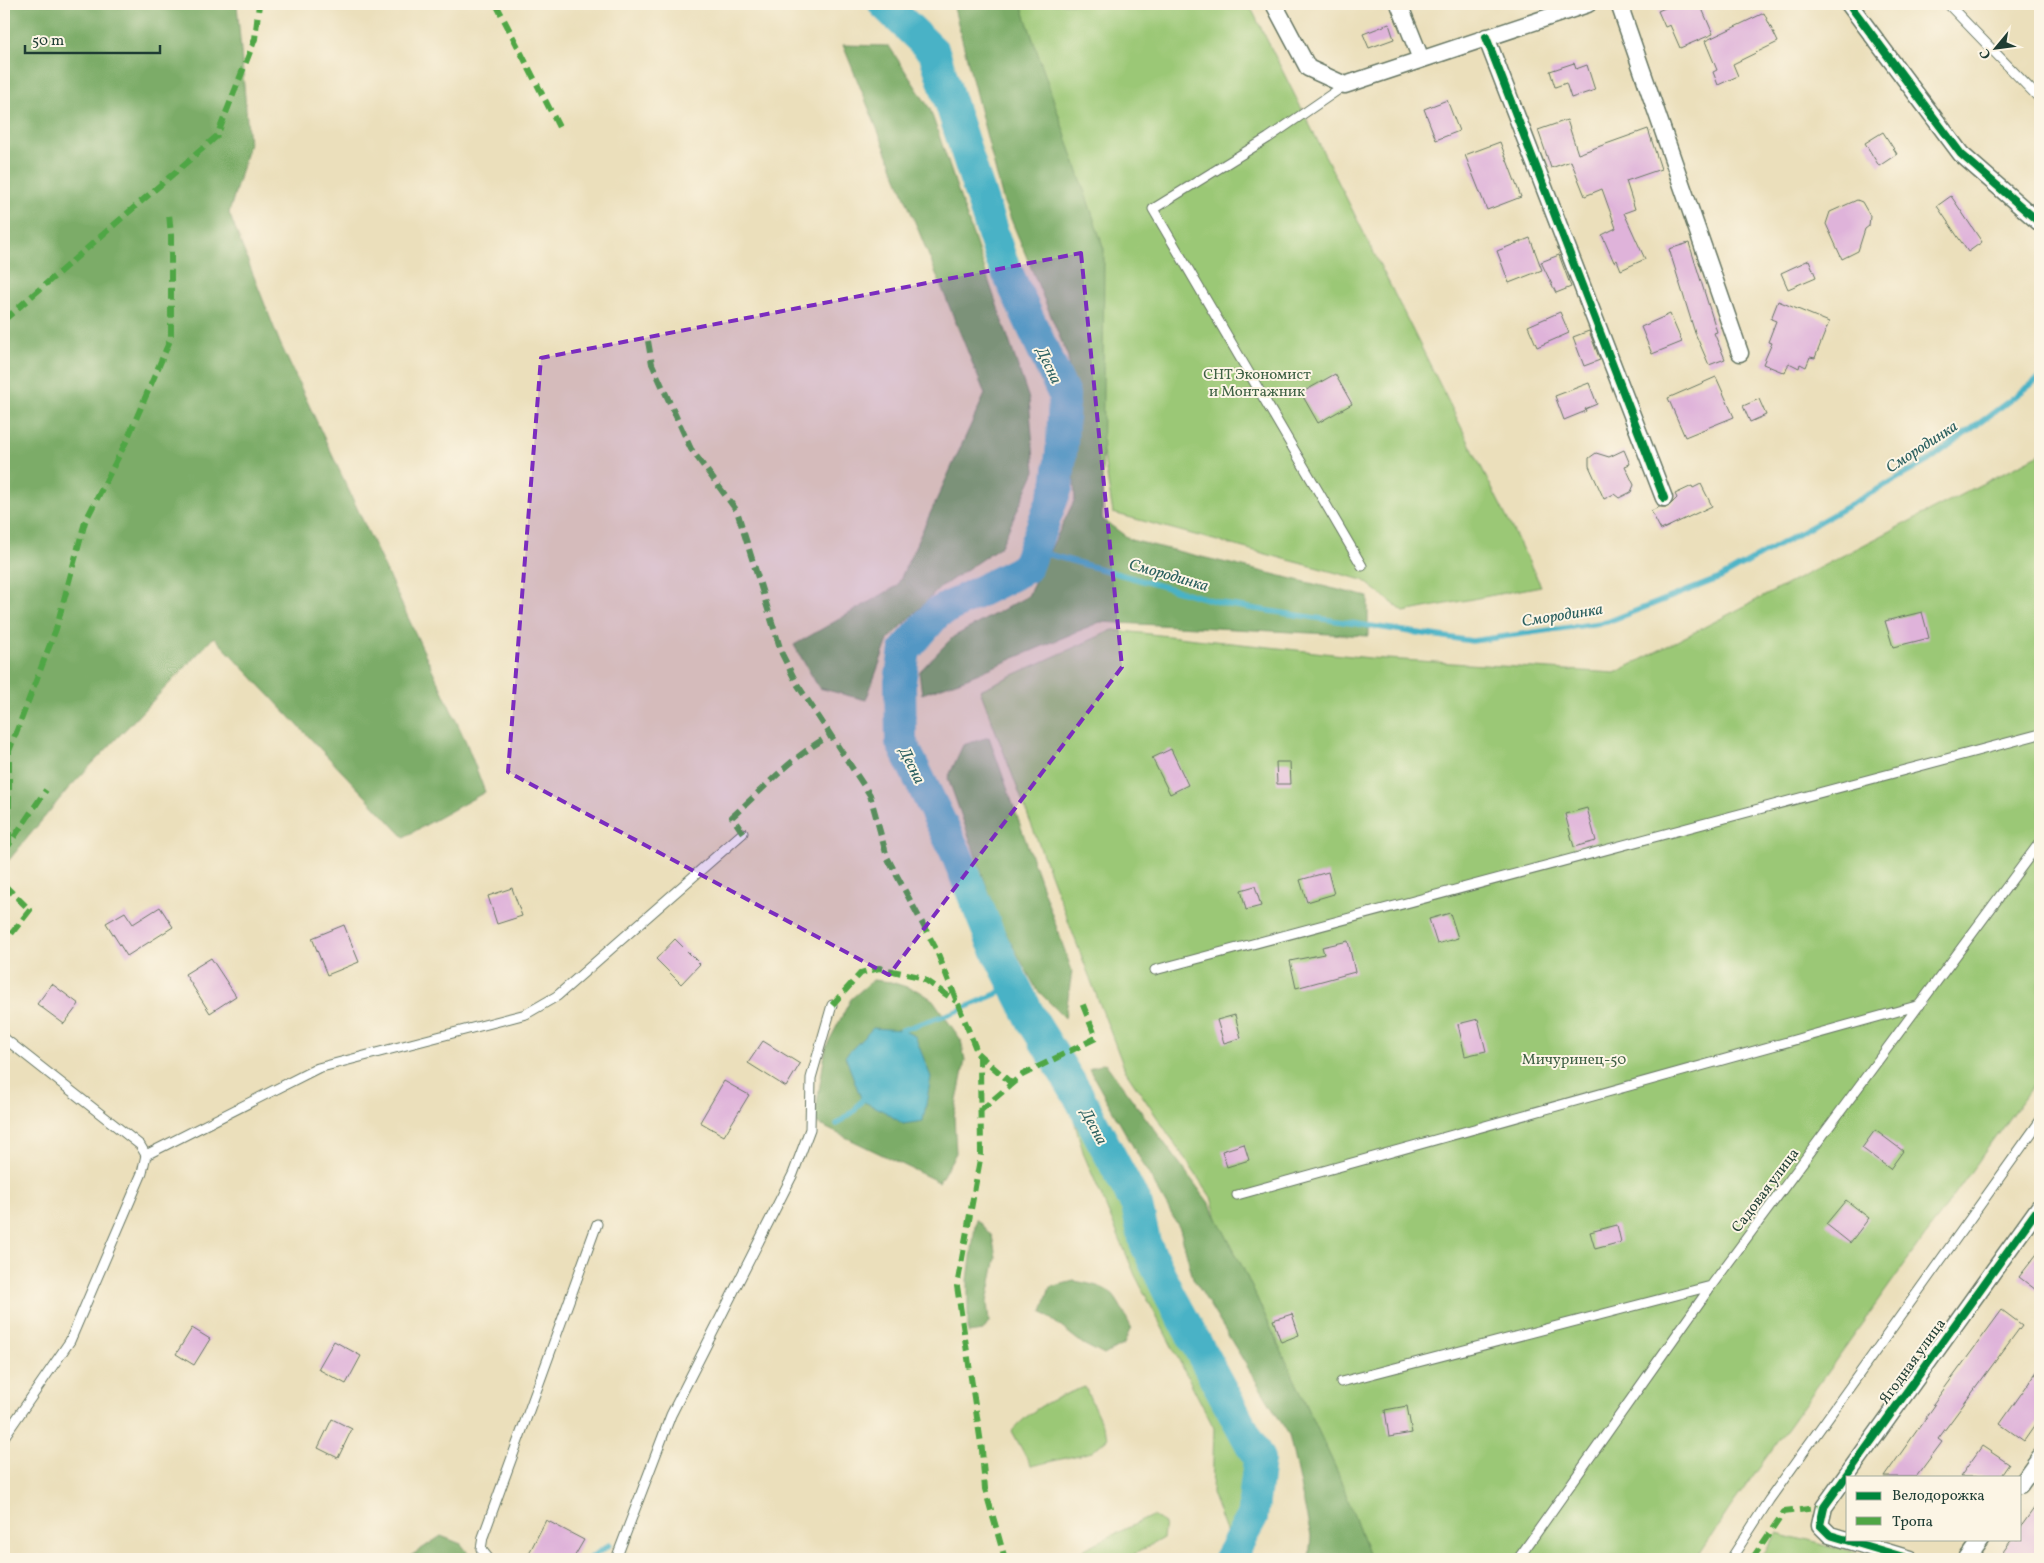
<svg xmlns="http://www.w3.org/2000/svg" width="2044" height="1563" font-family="Vollkorn,serif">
	<rect width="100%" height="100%" fill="#fcf5e5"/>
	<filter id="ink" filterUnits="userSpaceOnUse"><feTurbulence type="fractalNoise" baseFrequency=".02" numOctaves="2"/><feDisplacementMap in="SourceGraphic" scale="10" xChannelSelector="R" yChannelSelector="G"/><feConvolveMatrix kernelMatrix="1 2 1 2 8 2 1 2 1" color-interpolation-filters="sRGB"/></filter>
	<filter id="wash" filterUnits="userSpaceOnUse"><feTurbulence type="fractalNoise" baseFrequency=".0096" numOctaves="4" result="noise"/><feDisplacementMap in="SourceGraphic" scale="20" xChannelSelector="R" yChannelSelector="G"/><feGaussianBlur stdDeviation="1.12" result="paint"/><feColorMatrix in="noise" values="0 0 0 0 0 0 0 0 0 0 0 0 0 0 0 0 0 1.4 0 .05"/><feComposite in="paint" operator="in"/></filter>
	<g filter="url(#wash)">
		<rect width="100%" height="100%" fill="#ebdfbb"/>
		<path fill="#9bc876" stroke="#5d8255" d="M1013,4H1249L1541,586L1404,612L1363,580L1113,513L1072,263Z
			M2040,454V1075L1730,1508L1696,1559H1353L1232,1272L1211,1197L1125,1070L980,690L1113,630L1370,658L1615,673Z
			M1081,1086L1103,1127L1131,1209L1140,1247L1254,1460L1248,1513L1239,1531L1228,1537L1212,1493L1214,1428L1135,1275L1084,1155L1069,1102Z
			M1085,1387L1108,1438L1092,1452L1031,1466L1012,1431C1035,1406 1054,1398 1085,1387Z
			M1152,1516L1165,1523L1163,1538L1126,1559H1069L1088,1547Z
			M1777,1533L1876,1559H1761Z"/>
		<path fill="#7cac67" stroke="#4e744e" d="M4,4H237L249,144L229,213L280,343L466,742L485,792L404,837L214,637L67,790L4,866Z
			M953,4H1021L1104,249L1102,519L1131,540L1368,597V636L1100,622L967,678L922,694L919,672L953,637L1028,596L1075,499L1068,357L1003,200Z
			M843,45L889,46L930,109L1029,399L1035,471L1001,546L941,587L888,640L866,700L819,688L794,645L897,586L985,394Z
			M989,737L1072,971L1065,1018L1037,990L999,921L948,778L963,745Z
			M873,980L891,982L919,991L933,1000L961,1040L965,1060L954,1116L956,1153L939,1182L814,1122L826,1047L851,999Z
			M1105,1063L1209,1203L1243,1268L1338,1473L1370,1559H1309L1311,1536L1289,1435L1193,1278L1180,1229L1089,1069Z
			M976,1219L992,1236L996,1257L987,1302L989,1322L983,1331L968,1333V1280Z
			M1074,1281C1115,1288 1113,1292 1131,1327L1124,1344L1104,1355L1083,1344L1042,1312L1050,1287Z
			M441,1536L461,1544L473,1559H406Z"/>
		<path fill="#48b2c6" stroke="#34787d" d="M873,1028L902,1030L915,1036L931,1077L923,1121L903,1124L885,1112L862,1101L845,1056Z"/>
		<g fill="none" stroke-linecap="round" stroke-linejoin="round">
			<path stroke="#48b2c6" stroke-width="5.5" d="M1033,550L1229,605L1472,641L1607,622L1720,578L1928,461L2040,378
				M899,1036L902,1030L960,1010L1014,986
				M837,1124L854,1111L865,1096
				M589,1559L609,1545"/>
			<path stroke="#48b2c6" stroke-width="32" d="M884,4L934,52L1001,259L1064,395L1062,444L1057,487L1026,568L937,613L905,650L900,682L901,742L955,851L991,939L1033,1022L1078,1095L1137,1206L1145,1243L1170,1295L1259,1459L1252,1518L1229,1559"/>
		</g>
		<g id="blocks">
			<path fill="#dfb3da" d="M1674,4H1700L1713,34L1680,48L1670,25L1665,27L1658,11Z
				M1764,13L1778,42L1733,64L1738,76L1718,85L1713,72L1717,70L1705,41Z
				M1389,24L1394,39L1369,48L1363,34Z
				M1574,63L1576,69L1587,65L1595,90L1571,98L1566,83L1555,87L1550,71Z
				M1447,100L1459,131L1436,140L1424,109Z
				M1567,120L1578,154L1648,129L1661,169L1626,181L1635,209L1624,213L1645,259L1621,270L1617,260L1614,262L1602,235L1616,228L1602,189L1585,196L1571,161L1551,168L1538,130Z
				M1883,132L1897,154L1879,166L1865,143Z
				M1500,142L1521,197L1487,210L1465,155Z
				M1951,196L1982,242L1968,252L1937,206Z
				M1857,200L1862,202L1870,216L1869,226L1865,229L1858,251L1842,259L1826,224L1830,212Z
				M1530,238L1542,270L1509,283L1497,251Z
				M1689,243L1717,332L1714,333L1725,359L1709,365L1695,333L1669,249Z
				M1559,255L1571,287L1556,293L1541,262Z
				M1809,260L1816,277L1788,289L1781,273Z
				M1778,301L1829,322L1815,358L1810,357L1806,367L1800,364L1799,368L1789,363L1785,373L1763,364L1772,343L1768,342L1776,321L1771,319Z
				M1560,312L1569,333L1537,347L1528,326Z
				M1670,314L1682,342L1652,354L1641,327Z
				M1589,331L1600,360L1584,366L1573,337Z
				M1335,374L1352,404L1318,423L1301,393Z
				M1716,377L1734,417L1685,437L1668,398Z
				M1589,383L1597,404L1585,409L1586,411L1564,420L1555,396Z
				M1759,399L1766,415L1750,422L1743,406Z
				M1624,450L1630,464L1625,466L1634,485L1631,492L1619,498L1614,494L1604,499L1589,466V458L1596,453L1609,457Z
				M1701,484L1712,506L1661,530L1651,511L1659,507H1668L1677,498L1675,494L1692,486L1693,488Z
				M1922,612L1929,638L1893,647L1885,621Z
				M1171,749L1188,785L1170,794L1152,758Z
				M1276,762H1290L1291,784H1277Z
				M1587,808L1596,841L1574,847L1565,814Z
				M1328,872L1334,894L1307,902L1300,880Z
				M1255,886L1261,906L1246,910L1241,890Z
				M512,888L522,916L497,924L488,896Z
				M160,907L173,927L127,956L106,923L125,912L133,924Z
				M1450,913L1458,938L1437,944L1429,919Z
				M344,925L359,962L327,975L312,938Z
				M675,939L700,964L681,984L656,959Z
				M1348,941L1355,972L1296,988L1290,961L1324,954L1322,947Z
				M211,958L236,996L210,1013L185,974Z
				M52,984L79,1004L64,1024L37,1004Z
				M1235,1015L1241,1038L1224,1043L1217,1020Z
				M1478,1019L1486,1051L1465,1056L1458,1024Z
				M763,1041L800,1064L786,1087L748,1063Z
				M724,1081L749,1095L724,1136L700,1122Z
				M1875,1130L1903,1151L1890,1169L1862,1148Z
				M1244,1144L1249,1160L1227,1167L1222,1151Z
				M1846,1200L1869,1218L1850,1243L1826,1224Z
				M1617,1225L1621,1242L1595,1249L1590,1232Z
				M2040,1250V1293L2019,1277Z
				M2002,1310L2022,1325L1938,1439L1942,1442L1916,1477H1884L1935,1405L1933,1404Z
				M1292,1314L1299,1335L1281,1342L1273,1320Z
				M192,1328L210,1339L194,1365L176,1354Z
				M334,1341L361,1356L346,1384L318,1369Z
				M2040,1367V1418L2024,1441L2000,1424Z
				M1407,1406L1412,1433L1389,1437L1385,1410Z
				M332,1419L352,1429L338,1458L318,1448Z
				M1982,1446L2009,1464L2000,1477H1960Z
				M2040,1500V1559H2014L2003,1552L2012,1539H2020V1528Z
				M546,1520L584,1540L573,1559H526Z"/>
		</g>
	</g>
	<g filter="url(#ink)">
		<use href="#blocks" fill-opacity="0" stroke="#667663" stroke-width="1"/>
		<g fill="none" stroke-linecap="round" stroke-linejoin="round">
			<g stroke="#667663" stroke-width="11">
				<path id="service" d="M1948,4L2040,99
					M1345,85L1268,138L1153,209L1362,566
					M1155,970L2040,734
					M4,1038L140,1145L146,1155L142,1173L70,1341L4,1437
					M146,1155L318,1068L526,1014L557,996L743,833
					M1237,1195L1920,1005
					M1341,1382L1711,1286
					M489,1559L481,1549L483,1537L597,1224
					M616,1559L671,1415L793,1174L810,1129L811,1078L832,1005
					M1518,1559L1711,1286L2040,842
					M1731,1559L1769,1500L2040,1121"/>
			</g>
			<g stroke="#667663" stroke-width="19">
				<path id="minor" d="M1274,4L1308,68L1345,85L1588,4
					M1399,4L1421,59
					M1619,4L1740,353
					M1849,4L1961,154L2040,223
					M1486,37L1664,498
					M2020,1485L2040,1457
					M1910,1559L1830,1535L1820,1525L1824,1507L2040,1206
					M1967,1559L1981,1539"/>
			</g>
			<use href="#service" stroke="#fff" stroke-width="9"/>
			<use href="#minor" stroke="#fff" stroke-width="16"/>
			<path stroke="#4fa644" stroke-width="6" stroke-dasharray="12 6" stroke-linecap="butt" d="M496,4L561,131
				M4,320L217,136L255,39L259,4
				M648,341L652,364L691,449L737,511L782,654L797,684L870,795L887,857L936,949L980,1059L981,1154L957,1286L982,1450L985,1489L1005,1559
				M743,833L732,817C763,789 793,756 829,736
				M9,844V751L56,629L85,522L126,442L171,338V235L169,214
				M4,852L46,790
				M4,885L30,910L4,943
				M832,1005L861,973L879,968L920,977L956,1001
				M977,1053L1011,1083
				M980,1111L1022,1075L1096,1038L1081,1000
				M1752,1559L1784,1512L1824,1507"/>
			<g stroke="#fcf5e5" stroke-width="11">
				<path id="cycleway" d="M1849,4L1961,154L2040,223
					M1486,37L1664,498
					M1910,1559L1830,1535L1820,1525L1824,1507L2040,1206"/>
			</g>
			<use href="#cycleway" stroke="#00873e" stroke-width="8"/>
		</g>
	</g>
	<path fill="#7b2cbf" fill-opacity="0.2" stroke="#7b2cbf" stroke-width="4" stroke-dasharray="10 6" stroke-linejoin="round" d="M1081,253L1122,667L889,975L508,772L541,358Z"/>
	<g text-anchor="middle" stroke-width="4" stroke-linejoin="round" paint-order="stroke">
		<g font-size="15" fill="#3e6044" stroke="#fcf5e5">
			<text x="1257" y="379">СНТ Экономист<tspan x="1257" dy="17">и Монтажник</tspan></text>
			<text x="1574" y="1064">Мичуринец-50</text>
		</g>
		<g font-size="15" fill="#1f3d34" stroke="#fcf5e5">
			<text transform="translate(1765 1190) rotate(-53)" y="5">Садовая улица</text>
			<text transform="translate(1912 1361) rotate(-54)" y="5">Ягодная улица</text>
		</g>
		<g font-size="16" font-style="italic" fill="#2b6060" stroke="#fcf5e5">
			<text transform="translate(1050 365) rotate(65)" y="6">Десна</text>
			<text transform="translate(1921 446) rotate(-33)" y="6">Смородинка</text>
			<text transform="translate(1169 574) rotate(16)" y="6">Смородинка</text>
			<text transform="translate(1562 614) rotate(-9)" y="6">Смородинка</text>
			<text transform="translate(913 765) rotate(64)" y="6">Десна</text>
			<text transform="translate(1095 1126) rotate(62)" y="6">Десна</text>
		</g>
	</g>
	<rect width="2044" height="1563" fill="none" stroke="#fcf5e5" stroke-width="20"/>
	<rect x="1846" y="1476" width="175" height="65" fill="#fcf5e5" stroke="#a4ab9e"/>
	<rect x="1856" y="1492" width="25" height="8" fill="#00873e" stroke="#a4ab9e"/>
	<text x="1892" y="1500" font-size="15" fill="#1f3d34">Велодорожка</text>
	<rect x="1856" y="1517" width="25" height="8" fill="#4fa644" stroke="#a4ab9e"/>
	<text x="1892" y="1526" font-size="15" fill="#1f3d34">Тропа</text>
	<g transform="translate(1996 48) rotate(241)" stroke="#fcf5e5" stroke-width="4" paint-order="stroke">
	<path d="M0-4L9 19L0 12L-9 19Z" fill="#1f3d34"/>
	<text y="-8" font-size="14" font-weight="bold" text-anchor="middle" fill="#1f3d34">С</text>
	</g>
	<path d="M25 45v8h135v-8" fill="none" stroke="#1f3d34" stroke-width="2.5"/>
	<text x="32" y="45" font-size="15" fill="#1f3d34" stroke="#fcf5e5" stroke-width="4" paint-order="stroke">50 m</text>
</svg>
